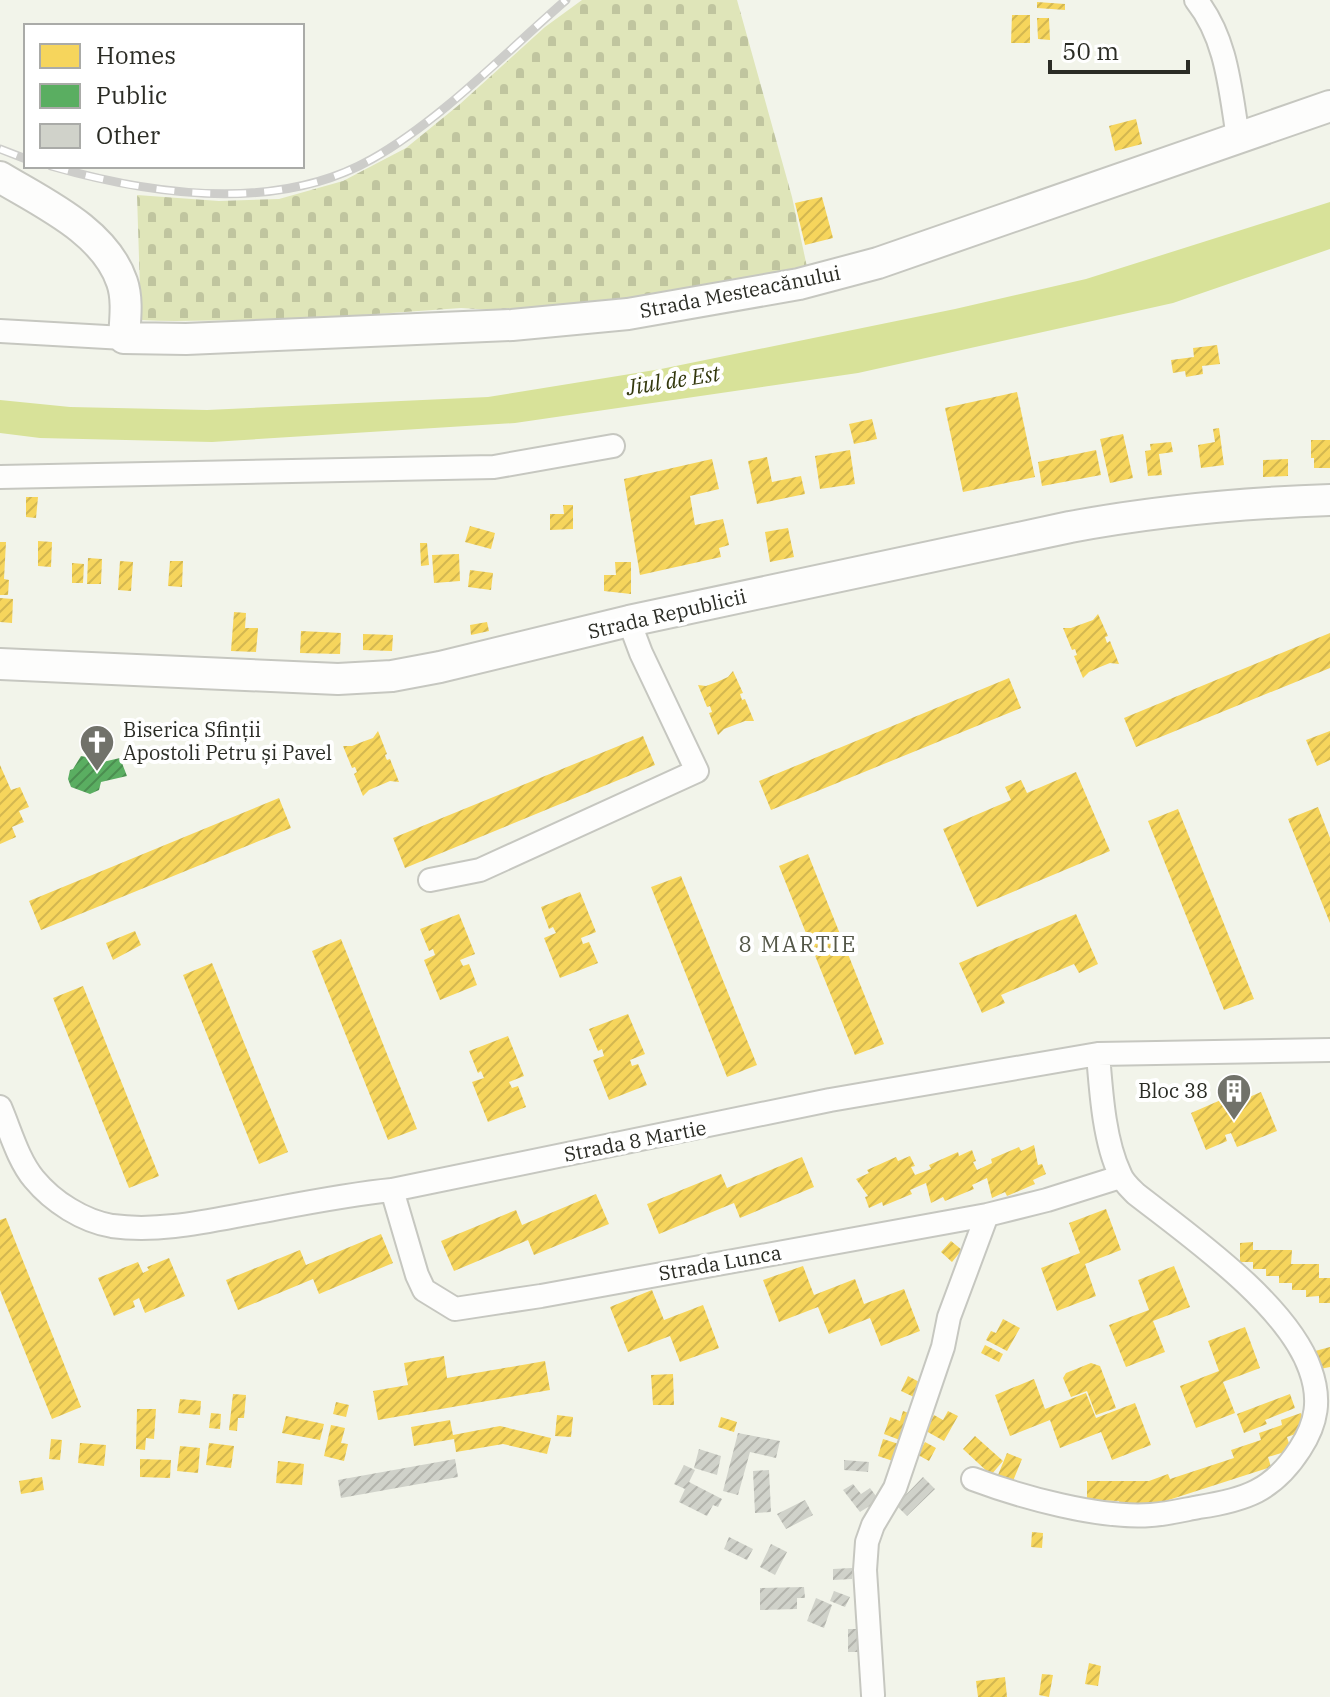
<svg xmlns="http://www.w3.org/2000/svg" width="1330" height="1697" font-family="'IBM Plex Serif',serif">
	<defs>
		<pattern id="cemetery-stones" width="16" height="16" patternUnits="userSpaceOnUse" patternTransform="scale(2)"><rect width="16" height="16" fill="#dfe5b9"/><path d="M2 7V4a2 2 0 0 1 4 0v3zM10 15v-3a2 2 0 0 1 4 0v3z" fill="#c0c59f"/></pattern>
		<pattern id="homes-hatch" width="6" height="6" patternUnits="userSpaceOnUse" patternTransform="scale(2)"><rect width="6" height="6" fill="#f6d55c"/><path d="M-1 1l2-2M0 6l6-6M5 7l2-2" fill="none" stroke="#d3b750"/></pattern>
		<pattern id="public-hatch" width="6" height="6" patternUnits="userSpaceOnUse" patternTransform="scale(2)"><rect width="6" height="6" fill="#5aae61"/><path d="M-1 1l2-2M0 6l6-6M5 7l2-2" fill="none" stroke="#4b8e50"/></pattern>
		<pattern id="building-hatch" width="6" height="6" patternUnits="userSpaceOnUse" patternTransform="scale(2)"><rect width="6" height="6" fill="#d0d2ca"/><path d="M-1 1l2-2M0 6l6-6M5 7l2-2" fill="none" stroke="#b3b4ad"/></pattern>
	</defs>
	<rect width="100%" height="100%" fill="#f2f4ea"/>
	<path fill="url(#cemetery-stones)" d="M582,0H737L792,197L807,267L644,299L527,312L461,308L278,321C232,318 187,323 141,320L137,195L219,201L279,199L343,181L406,148L460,104L545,27Z"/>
	<path fill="#d8e299" d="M1330,202V249L1173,303L858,373L515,423L212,442L40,438L0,433V400L70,407L207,410L488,397L661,369L955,309L1086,279Z"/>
	<path fill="url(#homes-hatch)" d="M1037,2L1065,4V10L1037,8Z
		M1012,15H1030V43H1011Z
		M1037,18H1049L1050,40L1038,39Z
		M1136,119L1142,144L1115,151L1109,126Z
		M822,197L833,238L805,245L795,203Z
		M1217,345L1220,364L1202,366L1203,374L1186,377L1185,371L1173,373L1171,360L1194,357L1193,348Z
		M1017,392L1035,477L963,492L945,408Z
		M872,419L877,439L854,444L849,424Z
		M1219,428L1224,465L1201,468L1198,445L1215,442L1213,429Z
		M1123,434L1133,478L1110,483L1100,439Z
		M1311,440H1330V468H1314V458H1311Z
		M1171,442L1173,452L1159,454L1162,475L1148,476L1145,451L1151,450L1150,444Z
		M850,450L855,484L820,489L815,456Z
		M1096,450L1101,475L1042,486L1038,462Z
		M767,457L772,482L801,476L805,494L757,504L748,461Z
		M712,459L719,489L690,496L695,525L723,519L729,545L719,548L721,557L640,575L624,479Z
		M1288,459V476L1263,477V460Z
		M26,497H38L36,518L26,517Z
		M563,505H573V529L550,530V514H564Z
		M470,526L495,533L491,549L465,542Z
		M788,528L794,557L770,562L765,532Z
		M38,541L52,542L51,567L38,566Z
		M0,542H6L4,579L9,580L8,595H0Z
		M420,543H427L429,565L421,566Z
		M459,554L460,581L434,583L432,555Z
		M88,558L102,559L101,584H87Z
		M120,561L133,562L131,591L118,590Z
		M170,561H183L182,587L168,586Z
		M615,562H631V594L604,591V575H616Z
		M72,563L84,564L83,583H72Z
		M470,570L493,573L491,590L468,587Z
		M0,598L13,599L12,623L0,622Z
		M234,612L246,613L245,628H258L256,652L231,651Z
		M1098,614L1108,636L1105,637L1107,643L1110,641L1119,664L1110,663L1100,667L1089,672L1083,678L1074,656L1077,655L1075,649L1072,650L1063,628H1071L1093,620Z
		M487,622L489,631L471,635L470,625Z
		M301,631L341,633L340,654L300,653Z
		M1330,633V668L1136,747L1124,718Z
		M363,634L393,635L392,651L363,650Z
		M733,671L743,693L740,694L742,700L745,699L754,721H745L724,729L718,735L709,713L712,712L710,706L707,707L698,685L706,686L717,682L728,677Z
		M1009,678L1021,708L771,810L759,781Z
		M378,731L387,754L385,755L386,758L387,760L390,759L399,782L390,781L369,790L363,796L354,774L357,772L355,767L352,768L343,746H352L362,742L373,738Z
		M1330,731V760L1317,766L1306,740Z
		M643,736L655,765L405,868L393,838Z
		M0,765L11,790L20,787L29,807L19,811L24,822L12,827L16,837L0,844Z
		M1076,772L1110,851L977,907L943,829L1011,800L1005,787L1021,780L1027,793Z
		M279,798L291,828L41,930L29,901Z
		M1318,807L1330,838V923L1288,819Z
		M1178,809L1254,999L1224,1010L1148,821Z
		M808,854L884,1044L855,1055L779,866Z
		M681,876L757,1065L727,1077L651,887Z
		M580,892L596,932L581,938L583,944L589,942L598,963L560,978L544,938L556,933L553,927L549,929L541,907Z
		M459,914L475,954L460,960L463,966L469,964L477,985L440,1000L424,960L435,955L433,949L429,951L420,929Z
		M1076,914L1098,964L1079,973L1074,964L1001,995L1005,1003L982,1013L959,963Z
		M135,931L141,945L113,960L106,943Z
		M341,939L417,1129L388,1140L312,951Z
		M212,963L288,1152L259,1164L183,975Z
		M83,986L159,1176L129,1188L53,998Z
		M628,1014L645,1054L630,1060L632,1066L638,1064L647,1085L609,1100L593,1060L604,1056L602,1049L598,1051L589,1029Z
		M508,1036L524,1076L509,1082L512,1088L518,1086L526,1107L488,1122L472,1082L484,1078L481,1071L478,1073L469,1051Z
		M1261,1092L1277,1131L1237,1147L1231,1133L1225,1135L1227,1141L1206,1150L1191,1113L1230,1096L1235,1107L1241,1105L1240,1101Z
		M1034,1145L1038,1165L1042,1164L1046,1174L1033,1180L1035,1184L1007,1196L1005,1192L992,1198L987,1178L972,1185L974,1189L945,1201L943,1197L931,1203L926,1183L910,1190L912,1194L883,1206L882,1202L869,1208L865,1197L868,1196L856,1179L869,1173L867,1170L896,1157L898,1161L910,1156L915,1166L911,1167L915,1175L931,1169L929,1165L958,1152L959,1156L972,1150L976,1161L973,1162L977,1170L992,1163L991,1159L1019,1147L1021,1151Z
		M802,1157L814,1187L740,1218L734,1203L659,1234L647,1204L721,1174L727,1188Z
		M596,1194L609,1224L534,1255L528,1240L454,1271L441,1241L516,1210L522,1225Z
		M1106,1209L1121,1250L1085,1264L1096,1296L1057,1311L1041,1268L1080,1253L1069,1223Z
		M6,1218L81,1407L52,1419L0,1290V1220Z
		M381,1234L393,1263L319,1294L313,1279L238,1310L226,1280L300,1250L306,1265Z
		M951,1241L962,1250L952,1262L941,1252Z
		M1253,1242V1250H1292L1291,1264H1319V1278H1330V1303H1319V1296L1306,1297V1290H1292V1283H1279V1276H1266V1269H1253V1262H1240V1243Z
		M169,1258L185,1296L145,1313L139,1298L133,1301L135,1307L114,1316L98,1278L138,1262L143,1273L149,1270L147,1267Z
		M803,1266L814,1295L855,1279L864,1304L904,1289L920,1331L881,1346L870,1318L829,1334L818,1307L779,1322L763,1280Z
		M1174,1266L1190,1307L1153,1321L1165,1352L1126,1367L1109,1325L1149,1310L1138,1280Z
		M652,1290L664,1320L703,1305L719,1348L680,1362L670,1336L628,1352L610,1307Z
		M1003,1319L1020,1328L1007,1351L986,1340L991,1331L996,1333Z
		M1245,1327L1260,1368L1223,1382L1235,1413L1196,1428L1180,1386L1219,1371L1208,1341Z
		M985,1345L1003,1354L999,1362L981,1353Z
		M1330,1347V1367L1320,1369L1315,1351Z
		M444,1356L447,1378L545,1361L550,1390L378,1420L373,1391L408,1385L404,1363Z
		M1091,1363L1100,1366L1116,1408L1096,1415L1087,1391L1071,1397L1063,1378L1066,1373Z
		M673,1374L674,1405H653L651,1375Z
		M908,1376L923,1384L916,1398L901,1391Z
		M1034,1379L1045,1409L1086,1393L1096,1418L1135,1403L1151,1445L1112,1460L1101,1432L1060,1448L1050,1420L1010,1436L995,1395Z
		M233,1394L246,1395L244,1418H238L237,1431L229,1430Z
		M1290,1394L1295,1408L1265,1420L1267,1424L1244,1433L1237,1414Z
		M180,1399L201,1401L200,1415L178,1413Z
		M336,1402L349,1405L346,1417L333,1414Z
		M137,1409H156L154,1439L146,1438L145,1450L136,1449Z
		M903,1411L914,1415L905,1442L884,1434L890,1417L900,1421Z
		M948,1411L958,1416L944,1441L926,1431L934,1415L943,1420Z
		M211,1413L221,1414L220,1429L209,1428Z
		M1301,1413L1307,1430L1287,1437L1291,1450L1268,1457L1271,1467L1153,1505L1120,1507L1119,1501L1087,1500V1481H1149L1168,1474L1170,1479L1234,1458L1231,1450L1261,1440L1259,1433L1282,1425L1281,1420Z
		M557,1415L573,1417L571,1437L555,1436Z
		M286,1416L324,1424L320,1440L282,1433Z
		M721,1417L737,1422L734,1432L718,1427Z
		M450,1420L453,1435L500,1426L551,1438L547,1454L503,1444L456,1452L454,1439L414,1446L411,1427Z
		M331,1425L345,1428L341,1443L348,1444L344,1461L324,1456Z
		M975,1436L1003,1461L991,1475L963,1449Z
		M51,1439L62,1440L60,1460L49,1459Z
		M883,1439L902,1445L896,1462L878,1456Z
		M925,1442L936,1448L929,1461L918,1455Z
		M80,1443L106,1445L104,1466L78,1463Z
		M209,1443L234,1446L231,1468L206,1465Z
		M180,1446L200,1448L198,1473L177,1471Z
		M1007,1453L1022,1459L1013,1481L998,1475Z
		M140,1459L171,1460L170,1478L140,1477Z
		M278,1461L304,1464L302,1485L276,1483Z
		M42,1477L44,1490L21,1494L19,1481Z
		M1032,1532L1043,1533L1042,1548L1031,1547Z
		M1089,1663L1101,1666L1098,1686L1085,1684Z
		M1042,1674L1053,1675L1049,1697L1039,1695Z
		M1005,1677L1007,1697H978L976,1681Z"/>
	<path fill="url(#public-hatch)" d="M81,756L91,758L94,764L120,758L127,776L101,782L99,790L90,794L71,787L68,779L70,770L73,769Z"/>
	<path fill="url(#building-hatch)" d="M738,1433L780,1441L776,1458L750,1452L738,1495L723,1491Z
		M699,1449L721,1456L717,1475L694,1468Z
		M455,1459L458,1477L341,1498L338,1480Z
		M844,1460L869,1462L868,1472L844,1470Z
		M684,1465L695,1470L689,1482L722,1499L718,1507L713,1505L707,1516L679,1502L685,1489L674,1484Z
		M769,1470L771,1512L755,1513L753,1471Z
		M923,1477L935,1489L907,1516L896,1505Z
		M853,1484L861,1494L870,1488L879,1500L860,1512L843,1490Z
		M805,1500L813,1515L786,1529L777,1514Z
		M729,1537L753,1549L747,1560L724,1549Z
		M771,1544L787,1552L775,1575L760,1567Z
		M852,1568V1579L833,1580V1569Z
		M804,1587L805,1598H797V1609L760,1610V1588Z
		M834,1591L850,1597L845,1607L830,1601Z
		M816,1598L832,1605L824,1628L807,1621Z
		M848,1629H865L862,1652H848Z"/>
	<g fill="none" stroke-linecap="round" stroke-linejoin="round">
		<g stroke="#c6c7c0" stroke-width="26">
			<path id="street" d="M1196,0C1227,39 1230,89 1238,137
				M0,331L124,338
				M0,477L494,467L613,446
				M430,880L480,870L697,771L641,653L629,621
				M0,1107C10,1130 18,1160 34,1179C53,1202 83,1221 112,1226C155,1232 199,1223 241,1215C291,1206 341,1195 392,1190L830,1100L1098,1054L1330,1050
				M392,1190L417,1275L424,1290L455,1309L541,1296L987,1215L1047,1200L1120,1177
				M973,1479C1021,1497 1100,1519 1151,1515C1167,1514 1183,1510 1199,1507C1245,1500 1273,1491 1300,1449C1317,1423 1321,1399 1310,1369C1287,1304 1190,1236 1136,1194C1130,1188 1123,1182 1120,1174C1104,1141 1101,1091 1098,1054
				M873,1695L865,1570L867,1542L873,1525L895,1488L943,1347L949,1317L987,1215"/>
		</g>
		<g stroke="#c6c7c0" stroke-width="34">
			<path id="secondary" d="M0,177C43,203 105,231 122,282C128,299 125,321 124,338L186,339L512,325L628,314L799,284L878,263L1330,106
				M0,664L338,679L392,676L440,667L629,621L1070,527C1156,511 1242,503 1330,500"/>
		</g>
		<use href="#street" stroke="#fdfdfc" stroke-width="22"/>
		<use href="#secondary" stroke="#fdfdfc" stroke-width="30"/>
		<g stroke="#cdcdca" stroke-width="9">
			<path id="rail" d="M0,149L26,159
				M51,166C152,195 277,213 372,159C441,120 506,52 566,0"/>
		</g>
		<use href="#rail" stroke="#fff" stroke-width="6" stroke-dasharray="18" stroke-linecap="butt"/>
	</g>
	<defs>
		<g id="church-pin" transform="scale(1.8)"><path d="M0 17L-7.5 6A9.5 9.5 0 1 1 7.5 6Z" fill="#71726a" stroke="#fff"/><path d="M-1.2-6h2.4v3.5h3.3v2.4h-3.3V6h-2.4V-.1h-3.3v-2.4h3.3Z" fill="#fff"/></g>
		<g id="building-pin" transform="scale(1.8)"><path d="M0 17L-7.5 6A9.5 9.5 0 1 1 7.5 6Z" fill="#71726a" stroke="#fff"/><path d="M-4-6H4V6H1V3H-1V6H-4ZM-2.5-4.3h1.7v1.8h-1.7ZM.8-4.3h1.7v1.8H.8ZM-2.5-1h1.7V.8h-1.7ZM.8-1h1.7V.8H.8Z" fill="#fff"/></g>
	</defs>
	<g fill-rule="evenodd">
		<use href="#church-pin" x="97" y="742"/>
		<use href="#building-pin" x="1234" y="1091"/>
	</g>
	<g text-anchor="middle" stroke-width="8" stroke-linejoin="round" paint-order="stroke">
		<g font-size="20" fill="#2b2c25" stroke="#fff">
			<text transform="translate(740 292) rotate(-11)" y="7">Strada Mesteacănului</text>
			<text transform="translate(667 614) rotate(-13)" y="7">Strada Republicii</text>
			<text transform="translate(635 1141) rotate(-11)" y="7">Strada 8 Martie</text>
			<text transform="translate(720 1263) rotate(-10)" y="7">Strada Lunca</text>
		</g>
		<g font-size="20" fill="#2b2c25" stroke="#fff" text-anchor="start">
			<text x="123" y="737">Biserica Sfinții<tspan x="123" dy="23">Apostoli Petru și Pavel</tspan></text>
			<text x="1208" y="1098" text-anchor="end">Bloc 38</text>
		</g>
		<g font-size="22" font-style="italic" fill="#33380d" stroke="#fff">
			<text transform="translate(673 380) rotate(-9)" y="8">Jiul de Est</text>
		</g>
		<g font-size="22" letter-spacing="2" fill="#545748" stroke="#fff">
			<text x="798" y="952">8 MARTIE</text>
		</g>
	</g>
	<rect x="24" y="24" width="280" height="144" fill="#ffffff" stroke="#aaaba8" stroke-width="2"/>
	<rect x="40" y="44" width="40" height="24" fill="#f6d55c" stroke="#aaaba8" stroke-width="2"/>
	<text x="96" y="64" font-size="24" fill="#2b2c25">Homes</text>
	<rect x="40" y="84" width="40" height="24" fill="#5aae61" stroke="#aaaba8" stroke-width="2"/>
	<text x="96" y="104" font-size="24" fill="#2b2c25">Public</text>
	<rect x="40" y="124" width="40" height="24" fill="#d0d2ca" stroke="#aaaba8" stroke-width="2"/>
	<text x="96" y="144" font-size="24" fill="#2b2c25">Other</text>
	<path d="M1050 60v12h138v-12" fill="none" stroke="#2b2c25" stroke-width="4"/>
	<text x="1062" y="60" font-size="24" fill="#2b2c25" stroke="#ffffff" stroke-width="6" paint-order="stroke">50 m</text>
</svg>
